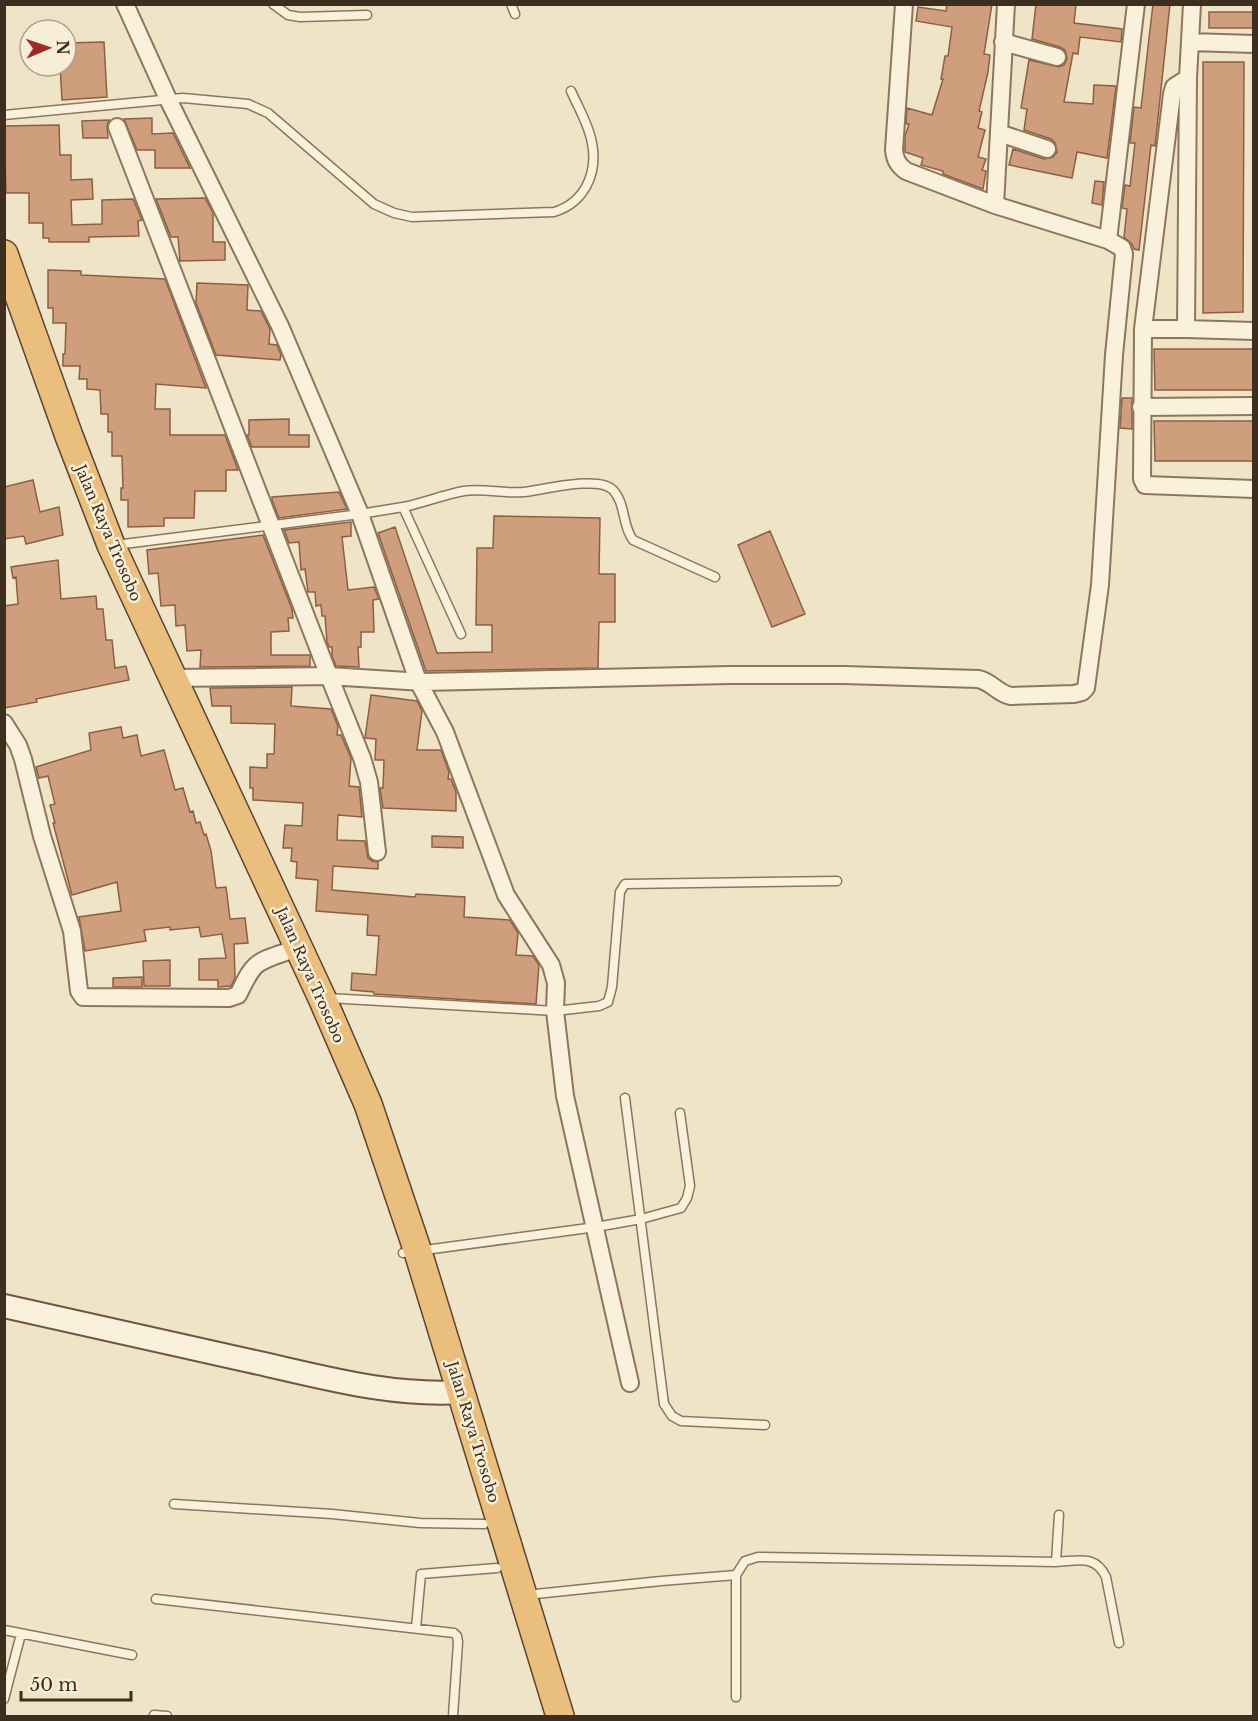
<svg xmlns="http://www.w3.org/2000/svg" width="1258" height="1721" font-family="'Libre Baskerville',serif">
	<rect width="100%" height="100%" fill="#f0e4c8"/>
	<path fill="#cf9f7d" stroke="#8d5f41" stroke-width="1.5" d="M947,4H992L984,54L990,55L988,72L979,111L982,112L978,128L985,130L978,157L986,159L982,170L986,171L983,189L943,174V171L921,165L923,158L905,152V136L909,124H906L907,108L932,115L943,79H941L945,56H948L952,27L916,21L918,7L946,11Z
		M1036,4H1076L1074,23L1122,29L1121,42L1080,37L1078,54L1073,53L1064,102L1093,104L1094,85L1116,86L1107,158L1077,152L1072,178L1009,165L1013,149L1044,159L1053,157L1057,152L1055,143L1051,139L1024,130L1027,109L1021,108L1029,60L1059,67L1064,65L1067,59L1065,50L1060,47L1032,39Z
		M1153,4H1170L1155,146L1151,145L1139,250L1134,249L1132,244L1124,237L1127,209L1122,208L1125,185L1130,186L1135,143H1130L1134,107L1141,108Z
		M1209,12H1254V28H1209Z
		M104,42L107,97L62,100L60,66H66V43Z
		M1203,62H1244L1243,312L1203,313Z
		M152,118V134L173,133L190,168H155V150H137L124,119Z
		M109,120L107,126L108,138H83L82,121Z
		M59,125L60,155H71V180L92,179L93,199L71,200L72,225L102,224V200L133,199L142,220L138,221L139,236L89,237V242H49V238H43V223H29V193H6L4,126Z
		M1095,181L1104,182L1102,205L1092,203Z
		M205,198L213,213V242H225V260L180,261L178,237H171L156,199Z
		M48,270L81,271V275L165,279L206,388L156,384L155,409H170V435H225L238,470H226V491H195L194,518H164V526L128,527V500H121V488H123L122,456H112V432H108V414H101L100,390L87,389V379H79L80,366H63V354H65L66,323H53V308H48Z
		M197,283L248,285L247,310L261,311L270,329L269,344L277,345L281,355L280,360L216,355L196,303Z
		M1154,349H1254V390H1155Z
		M1122,398H1132V429L1120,428Z
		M289,419V435H309V447H252L247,435H249V420Z
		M1154,421H1254V461H1155Z
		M33,480L40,512L59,507L63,535L26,544L24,536L4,539V487Z
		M339,492L347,509L279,518L272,500V497Z
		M494,516L600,518L599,574H615V622H599L598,668L426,671L378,533L395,527L437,653L492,652V625H476L477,548H493Z
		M351,522V536L342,537L348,590L374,587L379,599L373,600L374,632H361V647H358L359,667L336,666L332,656V647H329L327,642L325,616H322L321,605L316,606L315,592H308L305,569L301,570L299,542L289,543L284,530Z
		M770,531L805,614L772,627L738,545Z
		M263,535L292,609L293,618H288L289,631L271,632V655H310V666L200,667L201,650L187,651L185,625L176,626L175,605L161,606L158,573L149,574L147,550Z
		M58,560L61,599L96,596L97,609H103L106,640H112L115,668L126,666L129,680L36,699L37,702L4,708V606L18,604L16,577L13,578L11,567Z
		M292,687L291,706L331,709L338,726L337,735H341L351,758L349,786L359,787L362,817L338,815L337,840L365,841L368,858L372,861L378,862V869L333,866L332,890L415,897L416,894L465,897L464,917L510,920L518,933L516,955L533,956L539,965L536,1004L374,994V992L351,990L352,973L376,975L379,936L367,935L368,915L316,911L318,880L296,878L297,862L291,861L292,848H283L285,825L302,826L303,803L253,800V788H250V767L267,768V754H274L275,724L231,723V706H212L210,688Z
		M371,695L417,701L422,711L417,750H441L449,772L448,779H451L456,792V811L383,808L380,788H383L384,760H375L376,739L365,738Z
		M121,727L123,738L137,735L141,756L164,750L175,790L183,788L190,812L193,811L196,823L200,822L204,835L206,834L211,851L216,888L226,887L230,919L245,918L248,943L234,944L235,978L231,986L218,987V980H199V959L226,958L222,934L201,937L199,927L170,930V927L144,930L146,941L85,951L79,917L121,911L117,882L72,895L53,823H55L50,805L55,804L48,776L39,778L36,767L91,750L89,733Z
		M432,836L463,837V848L432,847Z
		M170,960V986H144L143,961Z
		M142,977V987H113V978Z"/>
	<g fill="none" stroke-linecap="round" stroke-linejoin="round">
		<g stroke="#8d765c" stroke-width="11">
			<path id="service" d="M273,4L288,15L300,17L367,15
				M511,4L515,14
				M4,115L183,98L248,104L268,113L374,204L394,213L412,217L554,212C584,203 598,174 592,143C589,125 578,107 571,91
				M403,507C424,503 442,495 464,491C484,488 504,494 524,492C543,490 599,475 613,490C626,504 622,526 633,540L715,577
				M116,545L360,514L403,507L461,634
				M328,998L555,1011L599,1006L608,1002L612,987L620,892L625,884L837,881
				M625,1098L664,1404L672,1416L681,1421L765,1425
				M403,1253L596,1227L641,1219L681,1208L687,1198L690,1186L680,1113
				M174,1504L332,1514L420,1523L484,1524
				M1056,1562C1078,1561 1095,1554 1106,1577L1119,1643
				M736,1575L745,1561L758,1557L1056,1562L1059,1515
				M526,1595L661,1581L736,1575V1697
				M156,1599L454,1633L457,1636L458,1642L453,1716
				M416,1628L421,1574L497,1568
				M4,1630L132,1655
				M4,1699L21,1634
				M154,1715L167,1716"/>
		</g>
		<g stroke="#8d765c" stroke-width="20">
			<path id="minor" d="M125,4L168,99L280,326L360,514L418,681L445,732L506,895L551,965L556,983L555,1011L565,1096L630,1383
				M1192,4L1188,78L1186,329L1254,331
				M1003,42L1057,57
				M1190,42L1254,44
				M1188,78L1174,87L1172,94L1143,329L1142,479L1145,485L1254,489
				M117,127L329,676L362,758L369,782L377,852
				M999,133L1047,149
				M995,205L1006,4
				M1108,240L1136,4
				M1143,329H1186
				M1141,407L1254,406
				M172,678L329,676L423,682L730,675H844L978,679C991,681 998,694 1011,696L1074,694L1082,692L1086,688L1100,585L1114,355L1124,254L1122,248L1108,240L995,205L906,171C898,165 895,160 894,150L904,4
				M4,723L18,745L23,759L42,836L72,931L79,991L83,997L229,998L238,995C253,965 252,963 286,952"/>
		</g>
		<g stroke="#6f573f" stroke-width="26">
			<path id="secondary" d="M4,1306C86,1324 168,1342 250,1361C319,1376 390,1397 462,1392"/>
		</g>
		<g stroke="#5b4430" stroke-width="30">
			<path id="trunk" d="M4,254L69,436L111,545L322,998L368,1104L418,1252L560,1716"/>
		</g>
		<use href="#service" stroke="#faf1dc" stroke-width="8"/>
		<use href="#minor" stroke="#faf1dc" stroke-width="16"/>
		<use href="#secondary" stroke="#faf1dc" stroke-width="22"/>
		<use href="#trunk" stroke="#eabe7c" stroke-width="27"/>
	</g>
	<g text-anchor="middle" stroke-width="5" stroke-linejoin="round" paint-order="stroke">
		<g font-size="15" fill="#3d2e20" stroke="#f7eed8">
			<text transform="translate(108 533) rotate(67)" y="5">Jalan Raya Trosobo</text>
			<text transform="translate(310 975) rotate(66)" y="5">Jalan Raya Trosobo</text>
			<text transform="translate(473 1432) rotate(73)" y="5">Jalan Raya Trosobo</text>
		</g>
	</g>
	<rect width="1258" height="1721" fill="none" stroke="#3d2e20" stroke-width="12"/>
	<g transform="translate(48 48) rotate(88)"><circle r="28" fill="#f7eed8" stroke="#ada18e" stroke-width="1.5"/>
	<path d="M0-4.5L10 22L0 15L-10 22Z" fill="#9e2a2b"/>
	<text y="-9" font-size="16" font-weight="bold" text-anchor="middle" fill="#3d2e20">N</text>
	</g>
	<path d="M21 1691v9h110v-9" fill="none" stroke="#3d2e20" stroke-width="3"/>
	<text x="30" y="1691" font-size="18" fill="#3d2e20" stroke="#f7eed8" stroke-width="4.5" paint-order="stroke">50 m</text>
</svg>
